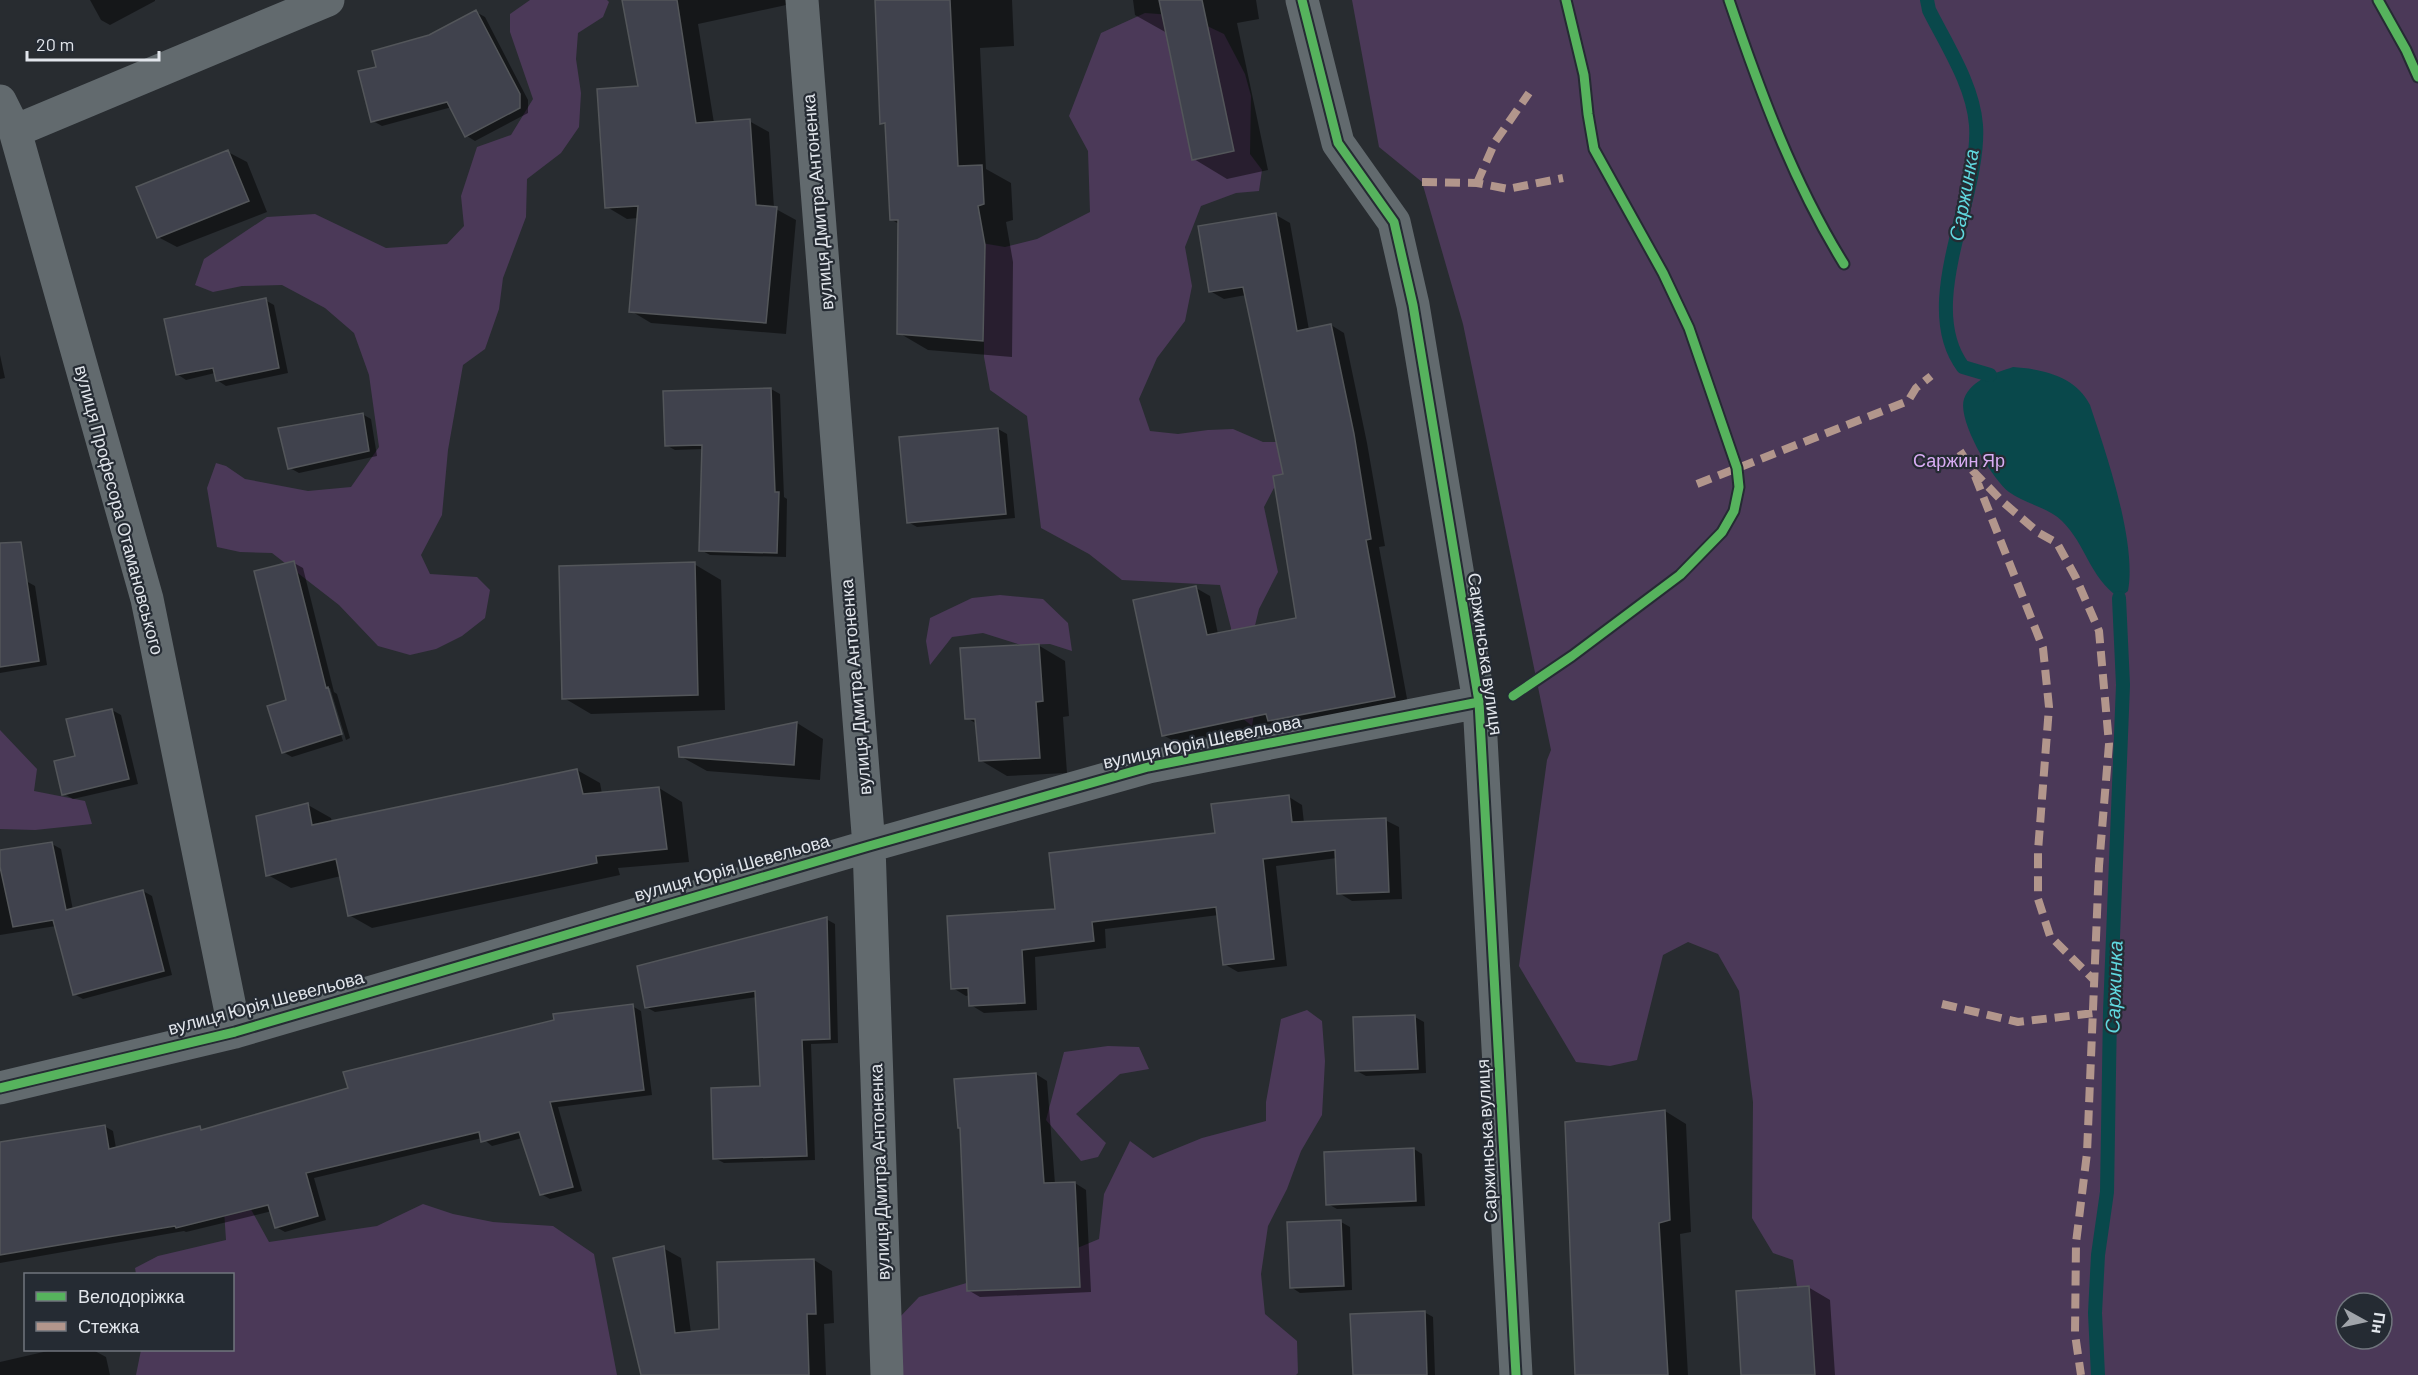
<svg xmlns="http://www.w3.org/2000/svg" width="2418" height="1375" font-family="Barlow,sans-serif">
	<rect width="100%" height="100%" fill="#282c30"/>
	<path fill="#4b3958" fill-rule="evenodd" d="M530,0H607L609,2L603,17L578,33L576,59L581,93L579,127L561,153L527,179L526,217L503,278L499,309L485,349L463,365L448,450L442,515L421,555L430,574L477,577L490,590L485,618L462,636L436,649L410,655L378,646L339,605L272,553L240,552L217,547L207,488L216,463L226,466L245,479L308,491L351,487L379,447L369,375L354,333L325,308L282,285L242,286L213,292L195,285L204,259L267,217L315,214L386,248L447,244L464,226L461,196L477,147L511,135L533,99L510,32V14Z
		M1352,0H2418V1375H1810L1793,1260L1773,1253L1752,1218L1753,1102L1739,991L1718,954L1688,942L1663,955L1637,1060L1610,1066L1576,1062L1519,966L1547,760L1551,750L1463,324L1422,182L1379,147ZM2346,1303H2382V1339H2346Z
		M1145,13L1186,16L1224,34L1245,74L1251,96L1250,154L1262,170L1259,191L1236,193L1201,206L1185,247L1192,286L1185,321L1157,358L1139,399L1150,431L1178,434L1208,430L1233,429L1263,442H1299L1301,471L1275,486L1264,507L1278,572L1259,609L1252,638L1256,701L1252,726L1232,710L1231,628L1220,585L1122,580L1089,554L1041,528L1027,416L990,390L984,357V271L964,240L1005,247L1037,239L1090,212L1088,151L1069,116L1101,33Z
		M1000,595L1043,599L1068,623L1072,651L1050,644L1021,645L983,633L952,637L930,665L926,641L930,618L972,598Z
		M0,730L37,769L34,791L85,801L92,824L35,830L0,829Z
		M1307,1010L1322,1021L1325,1061L1322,1115L1301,1151L1287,1189L1268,1226L1261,1274L1265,1314L1297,1341L1298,1373L1296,1375H902L898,1319L919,1297L1058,1256L1099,1239L1104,1194L1130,1141L1153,1158L1202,1138L1266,1121V1102L1281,1019Z
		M1108,1046L1139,1047L1149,1069L1120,1074L1076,1114L1106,1143L1098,1157L1081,1161L1046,1120L1064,1052Z
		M222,1180L242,1193L269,1242L377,1226L423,1204L453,1214L493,1222L553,1226L594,1254L617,1375H136L141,1350H232V1274H136L135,1268L158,1256L226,1240Z"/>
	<path fill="#09484b" d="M2013,367C2042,369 2076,376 2090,405C2106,453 2137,542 2128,591L2119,598C2088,575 2087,546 2062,521C2048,507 2025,504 2009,492C1992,479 1957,420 1964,399C1971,379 1996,373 2013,367Z"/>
	<path fill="#0007" d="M90,0H155V1L110,25L101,20Z
		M623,0H800V2L698,24L714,123L749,121L769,132L774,208L796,220L786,334L651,323L631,311L638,218L627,219L607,207L639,88Z
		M877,0H1012L1014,46L980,48L986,169L1011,183L1013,220L1006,222L1013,262L1012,357L928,350L899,333V224L892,220L887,126L882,123Z
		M1133,0H1256L1259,19L1237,23L1268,170L1227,179L1194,159L1167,33L1135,15Z
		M476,12L485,17L528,100V113L475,141L467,136L452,107L382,126L373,121L377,68Z
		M228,152L247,162L267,212L177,247L158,237Z
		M1276,215L1290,223L1309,330L1331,325L1344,333L1367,443L1385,546L1379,547L1408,704L1283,728L1274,723L1177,743L1163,735L1196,588L1210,596L1218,634L1298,619L1285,476L1246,295L1224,299L1210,291Z
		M265,300L274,305L288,373L226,386L217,380L215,373L186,380L177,374Z
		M0,355L5,378L0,379Z
		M771,389L780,394L784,497L787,499L786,557L710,555L701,550L704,449L675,450L666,445Z
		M362,414L371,419L377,456L299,473L290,468Z
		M998,429L1007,434L1015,518L917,527L908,522Z
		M294,563L303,568L334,692L337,694L350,738L346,740L330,688H326L343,741L292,757L283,752L288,701Z
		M694,564L721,580L725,710L591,714L564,698Z
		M26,581L35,586L47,665L0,673V585Z
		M1038,645L1065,661L1069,716L1063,717L1067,773L1007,776L980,760L977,724L967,718Z
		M112,710L121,715L138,784L73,799L64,794L77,757Z
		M797,723L823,739L820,780L707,771L680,756Z
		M577,770L600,783L602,794L659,788L682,802L689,862L618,868L620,875L372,928L349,915L341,876L291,888L268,875L308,805L331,818L332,822Z
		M1289,797L1302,805L1304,823L1385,820L1399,827L1402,899L1352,901L1339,893L1337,858L1276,866L1287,966L1238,972L1224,964L1219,915L1105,929L1106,948L1035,957L1037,1010L984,1013L971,1005L970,995L966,996L953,988L1057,911L1216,835Z
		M52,844L61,849L73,910L143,891L152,896L172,975L83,999L74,994L56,926L0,935V851Z
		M826,919L835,924L838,1043L811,1044L815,1160L724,1163L715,1158L761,1088L757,997L655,1012L646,1007Z
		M632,1006L641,1011L652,1095L558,1107L582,1191L550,1199L541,1194L522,1138L492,1146L482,1138L314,1178L326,1220L285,1232L276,1227L272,1211L186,1232L184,1231L0,1263V1146L104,1126L113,1131L116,1148L200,1128L204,1130Z
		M1415,1017L1424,1022L1426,1073L1366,1076L1357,1071L1354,1019Z
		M1036,1074L1047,1081L1055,1184L1075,1183L1086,1190L1091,1292L980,1297L968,1290Z
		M1665,1111L1686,1124L1691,1232L1680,1234L1688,1375H1577Z
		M1414,1149L1422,1154L1425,1206L1337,1209L1328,1204Z
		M1341,1222L1350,1227L1352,1290L1300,1293L1291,1287Z
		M663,1248L681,1258L691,1333L720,1331L814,1260L832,1271L834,1323L824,1324L826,1375H643Z
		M1808,1287L1830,1300L1835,1375H1743Z
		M1424,1312L1433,1317L1435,1375H1355Z
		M52,1350H93L106,1357L110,1375H0V1362Z"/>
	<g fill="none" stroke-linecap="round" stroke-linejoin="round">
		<path stroke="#09484b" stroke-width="14" d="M1927,0L1929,10C1947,46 1973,85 1976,125C1981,197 1916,304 1963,367L1990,375
			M2098,1375L2095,1313L2098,1255L2107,1192L2110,1012L2123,685L2119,598"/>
	</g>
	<path fill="#40424d" stroke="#53565a" stroke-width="1.5" d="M622,0H677L696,123L750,119L756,205L777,207L766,323L629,312L638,206L605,208L597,89L638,86Z
		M875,0H950L958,166L982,165L984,204L978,206L985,245L983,341L897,334L898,220H890L885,123L880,124Z
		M1159,0H1202L1234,151L1192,160Z
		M476,10L520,94V108L465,137L447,102L371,122L358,71L376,67L372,51L429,35Z
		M228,150L249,201L157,238L136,187Z
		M1276,213L1297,331L1331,324L1354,434L1371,539L1366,540L1395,697L1268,721L1266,714L1162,736L1133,600L1196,586L1207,635L1296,618L1273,476L1283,474L1243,287L1209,292L1198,226Z
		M266,298L279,368L216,381L213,368L176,375L164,319Z
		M771,388L775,492H779L777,553L699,551L702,445L665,446L663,391Z
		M363,413L369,451L288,469L278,428Z
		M998,428L1006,514L907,523L899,437Z
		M21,542L39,661L0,667V543Z
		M294,561L326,688L328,687L342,734L282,753L267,706L286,700L254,571Z
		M695,562L698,695L562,699L559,566Z
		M1039,644L1043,701L1036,702L1040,758L979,761L975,719H965L960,648Z
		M112,709L129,779L62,795L54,761L75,756L66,719Z
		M797,722L794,765L679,757L678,747Z
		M577,769L583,794L659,787L667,849L596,856L597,863L348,916L336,859L266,876L256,816L308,803L312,825Z
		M1289,795L1292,822L1386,818L1389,892L1337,894L1335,850L1263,859L1274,959L1223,965L1216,907L1092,922L1094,941L1022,950L1025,1003L969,1006L968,988L951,989L947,916L1055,909L1049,853L1215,833L1211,804Z
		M52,842L66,910L143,890L164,971L73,995L53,920L13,927L0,867V850Z
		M827,917L830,1039L802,1040L807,1156L713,1159L711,1088L760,1086L755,991L645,1008L637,966Z
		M633,1004L644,1090L550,1102L573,1187L540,1195L519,1132L481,1142L479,1132L306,1173L318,1216L275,1228L268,1205L176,1228L175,1226L65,1244L0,1255V1142L105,1125L109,1149L200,1126L201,1130L348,1088L343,1072L554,1020L553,1014Z
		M1415,1015L1418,1069L1355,1071L1353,1017Z
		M1036,1073L1044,1183L1075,1182L1080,1287L967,1291L960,1128H958L954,1079Z
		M1665,1110L1670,1220L1659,1223L1668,1375H1575L1565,1122Z
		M1414,1148L1416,1201L1326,1205L1324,1152Z
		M1341,1220L1344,1286L1290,1288L1287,1222Z
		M664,1246L675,1333L719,1329L717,1262L814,1259L816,1314H807L809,1375H641L613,1258Z
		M1809,1286L1815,1375H1741L1736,1291Z
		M1425,1311L1427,1375H1353L1350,1314Z"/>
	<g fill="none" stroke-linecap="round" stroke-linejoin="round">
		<path stroke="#626a6e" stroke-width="33" d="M802,0L869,846L887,1375
			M1302,0L1338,143L1394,222L1413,305L1479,702L1516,1375
			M0,101L15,131L147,599L235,1032
			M15,131L328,0
			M0,1088L235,1032L869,846L1148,767L1479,702"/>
		<path stroke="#b2968c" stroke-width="8" stroke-dasharray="15 8" stroke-linecap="butt" d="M1422,182L1477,183L1508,189L1563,178
			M1477,183L1495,142L1529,93
			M1960,451L1973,471L2004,503L2039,533L2057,543L2076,578L2099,631L2109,744L2099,866L2087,1153L2076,1243L2075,1334L2081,1375
			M1975,476L2043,648L2049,707L2038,851V899L2050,936L2095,981
			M1697,484L1908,401L1916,388L1931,376
			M1942,1004L2018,1022L2094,1013"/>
		<g stroke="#252b33" stroke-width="13">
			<path id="cycleway" d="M1302,0L1338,143L1394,222L1413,305L1479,702L1516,1375
				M1729,0C1760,91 1793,182 1844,264
				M2378,0L2406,50L2418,77
				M1513,696L1572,656L1680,575L1722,532L1734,511L1739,487L1737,468L1689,328L1663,273L1594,149L1588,114L1584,75L1566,0
				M0,1088L235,1032L869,846L1148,767L1479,702"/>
		</g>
		<use href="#cycleway" stroke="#56b35d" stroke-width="9"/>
	</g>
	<g text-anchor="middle" stroke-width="4.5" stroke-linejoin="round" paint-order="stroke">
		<g font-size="18" fill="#e1e5eb" stroke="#252b33">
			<text transform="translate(818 202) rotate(-95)" y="6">вулиця Дмитра Антоненка</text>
			<text transform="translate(119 510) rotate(75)" y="6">вулиця Професора Отамановського</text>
			<text transform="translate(1485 654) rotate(82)" y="6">Саржинська вулиця</text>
			<text transform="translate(856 687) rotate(-95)" y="6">вулиця Дмитра Антоненка</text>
			<text transform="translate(1202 742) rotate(-12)" y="6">вулиця Юрія Шевельова</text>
			<text transform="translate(732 868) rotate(-16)" y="6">вулиця Юрія Шевельова</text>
			<text transform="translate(266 1003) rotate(-15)" y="6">вулиця Юрія Шевельова</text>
			<text transform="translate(1487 1141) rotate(-93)" y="6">Саржинська вулиця</text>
			<text transform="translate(880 1172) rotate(-92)" y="6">вулиця Дмитра Антоненка</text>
		</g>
		<g font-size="18" fill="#d8acf3" stroke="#252b33">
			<text x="1959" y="467">Саржин Яр</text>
		</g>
		<g font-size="20" font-style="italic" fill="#60d7de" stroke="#252b33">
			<text transform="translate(1964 195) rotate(-80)" y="7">Саржинка</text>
			<text transform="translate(2114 987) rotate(-88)" y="7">Саржинка</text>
		</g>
	</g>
	<rect x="24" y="1273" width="210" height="78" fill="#252b33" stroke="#70757d" stroke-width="1.5"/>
	<rect x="36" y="1292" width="30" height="9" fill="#56b35d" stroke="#70757d" stroke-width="1.5"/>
	<text x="78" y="1303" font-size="18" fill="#e1e5eb">Велодоріжка</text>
	<rect x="36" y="1322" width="30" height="9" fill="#b2968c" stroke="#70757d" stroke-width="1.5"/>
	<text x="78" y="1333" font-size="18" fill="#e1e5eb">Стежка</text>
	<g transform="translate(2364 1321) rotate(98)"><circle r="28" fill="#252b33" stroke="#70757d" stroke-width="1.5"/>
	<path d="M0-4.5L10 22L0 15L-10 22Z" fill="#a0a4aa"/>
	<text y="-9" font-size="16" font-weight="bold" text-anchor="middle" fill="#e1e5eb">Пн</text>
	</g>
	<path d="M27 51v9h132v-9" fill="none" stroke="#e1e5eb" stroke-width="3"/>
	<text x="36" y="51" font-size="18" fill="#e1e5eb" stroke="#252b33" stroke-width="4.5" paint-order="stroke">20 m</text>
</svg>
